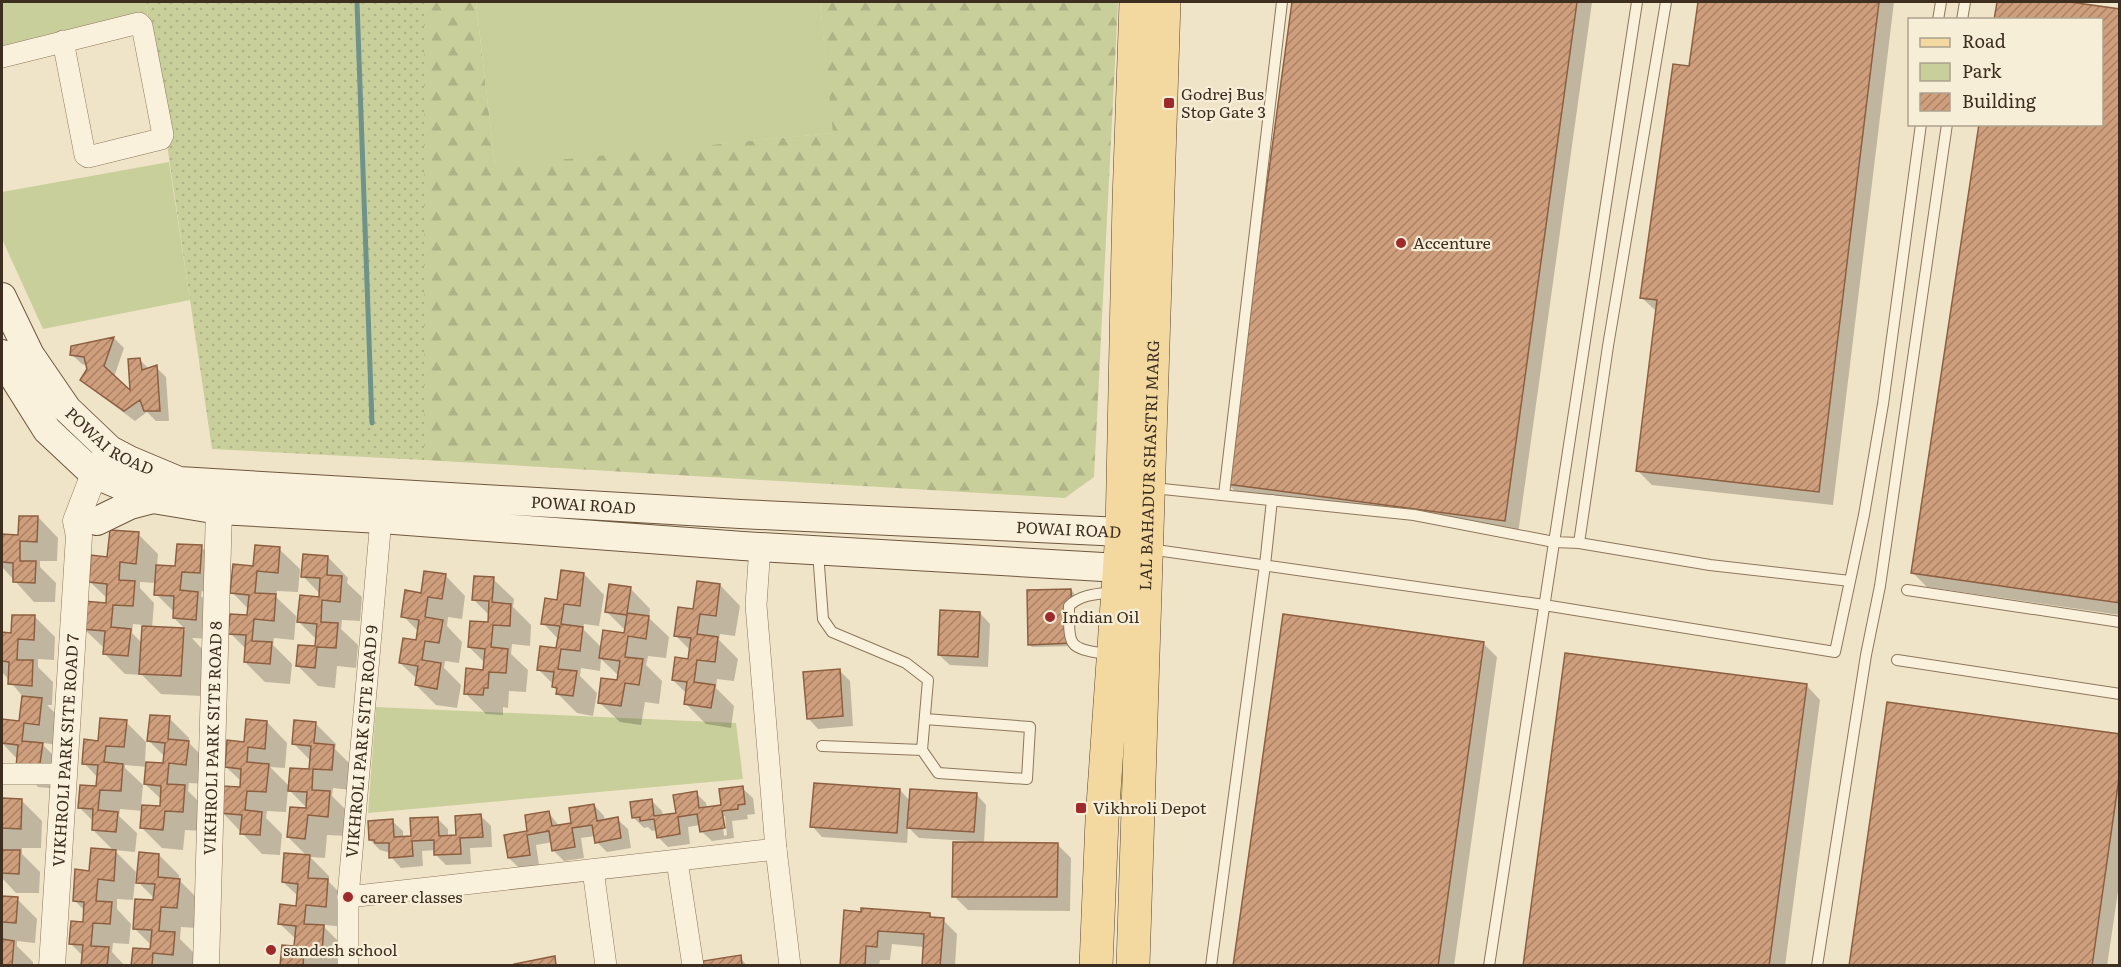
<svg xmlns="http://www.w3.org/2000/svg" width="2121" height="967" font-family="Literata,serif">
	<defs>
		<pattern id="grass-dots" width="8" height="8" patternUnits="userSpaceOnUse" patternTransform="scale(1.5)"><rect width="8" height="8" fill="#c9cf9b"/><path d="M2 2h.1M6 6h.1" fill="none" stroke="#aeb285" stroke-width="1.8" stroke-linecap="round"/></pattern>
		<pattern id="forest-firs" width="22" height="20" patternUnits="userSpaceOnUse" patternTransform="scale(1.5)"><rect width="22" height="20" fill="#c9cf9b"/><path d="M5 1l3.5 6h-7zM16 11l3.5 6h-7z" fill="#aeb285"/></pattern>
		<pattern id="building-hatch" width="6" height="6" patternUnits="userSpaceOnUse" patternTransform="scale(1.5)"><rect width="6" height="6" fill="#cf9f7d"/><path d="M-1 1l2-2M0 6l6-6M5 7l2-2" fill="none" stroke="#a98266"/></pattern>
	</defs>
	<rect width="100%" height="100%" fill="#f0e4c8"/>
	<path fill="url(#grass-dots)" d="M146,2H424V460L212,449Z"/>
	<path fill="url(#forest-firs)" d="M424,2H476L495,165L832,133L820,2H1118L1094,477L1065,498L424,460Z"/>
	<path fill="#c9cf9b" d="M2,2H146L149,27L2,57Z
		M476,2H820L833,133L495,166Z
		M169,162L190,300L43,329L2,239V192Z
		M376,707L736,723L743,779L368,813Z"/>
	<path fill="#0003" fill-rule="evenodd" d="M1294,2H1592L1518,534L1241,497L1227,483Z
		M1699,2H1894L1833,505L1652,485L1638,471L1656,311L1642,298L1690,68Z
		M1999,2H2059L2120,10V615L1927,587L1913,573L2102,124V20H1996Z
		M114,338L124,348L114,377L132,394L139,359L149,369L156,367L166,377L169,421H156L147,412L135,421L93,390L82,379L89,369L88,366L82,364L71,354L73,347Z
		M38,517L58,538L57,561H40V567L56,583L55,602H34L2,567V536H19Z
		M138,534L158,554L157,567L177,568L201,547L221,567L220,592L202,591L201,596L218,613L216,639L192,638L203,650L201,696L161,694L142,675L125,674L105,654V649L83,628L107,605L108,599L90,582L109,558ZM140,582L157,583L156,594L175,613L174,618L186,630L152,628L154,603L140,588ZM133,624L143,625L142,643L132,633Z
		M279,549L300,569L298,592L277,591L276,597L296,616L294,640L274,638L273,645L292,664L290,684L265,682L245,662L246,649L230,633L249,617V610L232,592L255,568Z
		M328,557L348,578L347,583L362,597L360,621L342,620L341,629L358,645L356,668L337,666L335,688L318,686L298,666L316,648L317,640L299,622L320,598V594L303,576Z
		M584,574L604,595L599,626L584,624L583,629L602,648L625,635L626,631L607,612L630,588L650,609L649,618L669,637L666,658L648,656L646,665L662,681L659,704L645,702L641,725L620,722L599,702L618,682L619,676L601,659L600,671L581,668L580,676L597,693L593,716L577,713L557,693L554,685L538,669L558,650L559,640L543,623L558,601Z
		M445,575L465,596L462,619L448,617L447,626L462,642L459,663L445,661L444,668L461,685L457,708L436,705L416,685L417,679L400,663L417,642L419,632L403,616L422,595Z
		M493,579L514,599L513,607L531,625L530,646L512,644L511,654L528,670L526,692L509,691L508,708L503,707V715L486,714L465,693L485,671V663L469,647L489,624L490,616L473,599Z
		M720,585L740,606L735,636L720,634L719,640L738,659L734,681L717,679L716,688L734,706L731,728L706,724L686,704L687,694L673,680L689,661L691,651L676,636L694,611Z
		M1071,590L1074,593L1075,646L1032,647L1029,644Z
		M980,613L990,624L988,667L950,665L939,655Z
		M35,617L55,637L54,660L38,659V667L53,682L52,705H47L62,720L59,745L43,743V745L62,764L59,789L38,787L18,766V760L2,743L3,721L21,723L24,698L2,672V634H12Z
		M1483,643L1497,657L1454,966H1235Z
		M839,670L850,681L853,726L818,729L808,718Z
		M1807,686L1820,700L1785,966H1525Z
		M169,718L189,738V743L208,762L206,784L189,783L188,791L204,807L202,831L185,830L183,850L162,848L142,828L143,811L120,809L119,816L137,833L135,852L114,850L136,872L133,900L117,899V909L131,924L129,944L113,943L112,952L125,966H83V956L70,943L84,924L85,911L74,900L90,872L115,852L93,830L94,822L80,808L97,788L98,778L84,763L99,742L126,722L146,742L145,763L164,765L165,757L149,741ZM125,765L147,767L145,784L162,800L161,808L141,806L143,785L125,768Z
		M267,722L287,743L285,768L270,767L290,787L310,771L311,761L293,743L315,723L336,744L335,749L353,767L351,790L333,788L332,796L349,813L347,836L327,835L325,858L310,857L329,876V882L348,901L346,927L325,925V928L344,947L342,966H282L296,948L297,940L280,924L298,907L299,897L283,882L307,856L288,837L309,810L288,789L286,812L267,811L266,818L282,834L280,855L262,854L222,812L241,789L242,782L226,767Z
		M2120,735V878L2107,966H1851Z
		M742,788L753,798L755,814L747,815L748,819L732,821L734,838L712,841L701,831L700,825L688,827L690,844L668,847L658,837L657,830L652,831L648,827L644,828L633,817L652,801L662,811L663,816L677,814L696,793L706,803L707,808L723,806ZM722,816H725L727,835L724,836Z
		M900,790L910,801L976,794L986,805L984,843L1057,844L1071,858L1070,911L968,910L954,896L968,841L919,838L908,827L907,843L822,837L812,826Z
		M2,800L22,801L42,821L41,848H22V854L40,872L39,893H16L2,878Z
		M594,805L604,816L605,821L617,819L628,829L631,848L607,852L597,842L596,836L581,838L584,858L564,861L554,851L553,842L536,845L539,865L519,868L509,858L529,832L549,813L559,826L573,824Z
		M481,816L491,826L492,847L470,848L471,864L446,865L436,855V850L422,851L423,866L401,868L391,857V853L380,850L370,840L392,821L403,831V838L413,837L437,818L448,829V837L458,836Z
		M159,855L179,875V880L199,900L197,928L181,927L180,939L195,954L194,966H133L151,951L152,946L134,928L155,899L138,882Z
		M2,897L17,899L37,919L35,943L17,941V946L33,962V966H2Z
		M845,912L930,914L934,919L943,920L957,934L955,966H923L924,947L892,944L890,960H880L879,966H842Z
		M740,957L747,966H706Z"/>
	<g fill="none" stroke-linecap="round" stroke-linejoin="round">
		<path stroke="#6f938a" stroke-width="5" d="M357,2L372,423"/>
	</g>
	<path fill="url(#building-hatch)" stroke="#8d5f41" stroke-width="1.5" d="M1292,2H1577L1505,521L1226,484Z
		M1698,2H1879L1819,492L1636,471L1657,300L1640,298L1673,64L1689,66Z
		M1997,2H2070L2120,9V603L1911,573L1979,124H2102V20H1994Z
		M114,337L104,366L130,390L128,359L140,358L142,370L157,365L160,411H144L140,400L124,411L80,380L87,369L84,357L70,355L71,346Z
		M19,516H38L37,542L20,541V561H36L35,583L13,582V563L2,562V534L18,535Z
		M110,530L139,532L136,564L120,562L119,580L135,581L133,606L113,605L111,627L131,629L128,656L103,654L105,631L81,629L84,601L106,603L107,584L89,582L91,555L107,557Z
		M177,544L202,545L200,573L182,572L180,590L198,592L196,620L173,618L174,596L154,595L156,565L175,566Z
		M255,545L280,547L278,573L257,571L255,593L276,594L274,621L254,619L252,641L272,642L270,664L244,662L246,635L228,634L230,614L247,615L249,595L230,593L233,564L253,566Z
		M303,554L328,556L327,575L342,576L340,602L322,600L321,622L338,623L336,648L317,647L315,668L296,666L298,645L315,646L317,624L297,622L300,595L319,597L320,578L301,577Z
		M561,570L584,573L580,606L564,604L561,624L583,627L580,651L561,649L558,669L577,671L573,696L556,694L557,688L552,687L554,672L537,670L540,646L556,648L560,626L541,624L545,598L557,600Z
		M424,571L446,574L442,599L428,597L425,617L443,620L439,643L425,641L422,660L441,663L437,689L415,685L418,666L399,663L403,638L416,640L419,620L401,617L405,590L421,593Z
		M474,576L494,577L492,602L511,604L510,626L493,625L491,647L508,649L506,673L489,672L488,688H484L483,695L464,694L466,668L483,670L485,649L468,647L470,621L488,622L489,601L472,600Z
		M697,581L720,584L716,616L700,614L697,634L718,637L715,662L697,660L694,682L715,685L711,708L684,704L687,682L672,680L675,657L688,659L691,638L674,636L678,607L693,609Z
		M609,584L631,587L627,613L649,616L646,639L628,636L625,657L643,659L639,685L625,683L621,706L598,703L601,678L617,680L620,661L599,658L603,630L624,633L627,615L605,612Z
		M1071,589L1073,643L1028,645L1027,590Z
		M940,610L980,612L978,657L938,655Z
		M1283,614L1484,642L1438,966H1233Z
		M12,615H35L34,640L18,639L17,660H33L32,686L8,684L9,662L2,661V632L11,633Z
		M142,626L184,628L181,676L139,674Z
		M1565,653L1807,684L1769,966H1523Z
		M840,669L843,716L807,719L803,672Z
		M22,696L42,698L39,725L24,723L22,741L43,743L39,770L16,767L18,745L2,743V719L19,721Z
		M1887,702L2120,734V771L2092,966H1849Z
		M150,715L170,716L168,739L189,741L186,765L169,763L167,784L185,785L183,812L165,811L163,830L140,828L142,805L160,806L161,786L144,784L146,762L163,763L165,743L147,741Z
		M100,718L127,720L124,747L106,746L104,762L123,764L121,791L100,790L98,810L118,812L116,832L92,830L93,809L78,808L80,785L96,786L98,765L82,764L84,739L98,741Z
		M246,719L267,721L265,749L248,747L247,762L269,764L266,792L247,791L245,810L262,812L260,835L240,834L242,815L220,813L222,786L240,787L241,769L225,767L227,740L244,742Z
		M294,720L316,722L314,743L334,745L332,770L313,769L312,790L330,791L328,817L308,815L305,839L287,837L290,807L306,808L307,792L288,791L290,768L309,769L311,746L292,744Z
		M814,783L900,789L897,833L810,827Z
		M743,786L745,804L738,805V809L722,811L725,828L700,832L697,814L678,817L680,834L657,838L654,819L640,821V817L632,818L630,802L652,799L654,816L676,813L673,795L697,791L699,808L721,805L719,789Z
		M910,789L977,793L974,832L907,828Z
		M2,798L22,799L21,829L2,828V845Z
		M594,804L597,821L618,817L621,838L595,843L592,825L572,828L575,847L552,851L549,831L527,835L530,855L508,858L504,835L527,831L525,815L549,811L552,826L571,823L569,808Z
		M481,814L483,837L460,838L461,854L434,855V840L412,841L413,856L389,858V843H375L374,840H369L368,821L393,819L394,837L411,836L410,818L438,817L439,836L456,835L455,816Z
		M953,842L1058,843L1057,897H952Z
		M91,848L116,850L114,881L98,879L96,901L112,902L110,924L93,923L91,946L109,947L107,966H81L83,945L69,944L71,921L83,922L84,902L73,901L75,869L89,871Z
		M2,850H20L19,874L2,873Z
		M139,852L159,854L158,877L180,879L177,908L161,907L159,931L175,932L173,955L153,953L152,966H131L133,948L150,949L152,930L133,929L135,899L153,900L155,884L136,883Z
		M284,853L310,855L308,878L328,879L326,907L306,905L304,924L324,925L322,953L304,951L303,966H280L282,945L294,946L296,926L278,924L280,904L296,906L298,884L282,882Z
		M2,896L18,897L16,923L2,922Z
		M861,908L930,913V917L944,918L940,966H922L924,934L878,931L877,947L866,946L865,966H840L844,910L861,912Z
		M2,939L14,941L12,966H2Z
		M741,955L742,966H704L703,961Z
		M555,956L556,966H514V964Z"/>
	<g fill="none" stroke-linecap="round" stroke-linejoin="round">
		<g stroke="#8d765c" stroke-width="12">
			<path id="service" d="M1938,20L1941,2
				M1962,20L1965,2
				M1224,495L1282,2
				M1579,543L1608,346L1666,2
				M1149,549L1544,605L1835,652L1850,581L1710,565L1579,543L1554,542L1414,515L1153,488
				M818,552L823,619L832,632L906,663L928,680L922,750
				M1850,581L1864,515L1883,404L1921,124
				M1907,590L2120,622
				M1110,655C1068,647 1069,650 1069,606C1081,594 1098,594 1115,592
				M1897,660L2120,694
				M822,746L922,750L938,773L1027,779L1030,727L925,719
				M1211,966L1265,565L1272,500
				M1489,966L1637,2
				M1817,966L1866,655L1880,586L1947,124"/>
		</g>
		<g stroke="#8d765c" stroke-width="22">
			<g id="minor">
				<path d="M2,57L139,23L142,26L163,135L161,139L88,157L85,155L63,41"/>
				<path d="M760,546L756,605L776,849L790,966"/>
				<path d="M2,774H63"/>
				<path d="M677,861L693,966"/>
				<path d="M593,870L606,966"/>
				<path d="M348,897L776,849"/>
				<path id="s1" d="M348,966V897L381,519"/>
			</g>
		</g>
		<g stroke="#8d765c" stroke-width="27">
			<g id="tertiary">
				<path id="s2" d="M52,966L79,536L76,521L94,474L105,457"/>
				<path id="s3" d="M206,966L219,510"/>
			</g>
		</g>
		<g stroke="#6f573f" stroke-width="30">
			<g id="secondary">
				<path id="s4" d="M2,297L30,355L67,409L110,450L129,460L179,481L740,514L1122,532L1146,548L1120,568L743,546L381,519L219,510L153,499L94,474L47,430L8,368L2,354"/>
				<path d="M97,521L130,505L153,499"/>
			</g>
		</g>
		<g stroke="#5b4430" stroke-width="34">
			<g id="primary">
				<path d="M1096,966L1102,820L1122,532L1129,201L1136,2"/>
				<path id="s5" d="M1133,966L1164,2"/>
			</g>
		</g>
		<use href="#service" stroke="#faf1dc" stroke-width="10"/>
		<use href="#minor" stroke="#faf1dc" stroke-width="21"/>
		<use href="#tertiary" stroke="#faf1dc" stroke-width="26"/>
		<use href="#secondary" stroke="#faf1dc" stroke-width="28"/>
		<use href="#primary" stroke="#f3d9a0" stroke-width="33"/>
	</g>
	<g fill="#9e2a2b" stroke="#f7eed8" stroke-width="2">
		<rect x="1163" y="97" width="12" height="12" rx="3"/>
		<circle cx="1401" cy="243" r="6"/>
		<circle cx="1050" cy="617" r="6"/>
		<rect x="1075" y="802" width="12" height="12" rx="3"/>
		<circle cx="348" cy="897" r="6"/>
		<circle cx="271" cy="950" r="6"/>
	</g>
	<g text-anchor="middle" stroke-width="4.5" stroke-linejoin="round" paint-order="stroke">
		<g font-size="16" fill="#3d2e20" stroke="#f7eed8" text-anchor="start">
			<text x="1181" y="100">Godrej Bus<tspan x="1181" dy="18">Stop Gate 3</tspan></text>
			<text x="1413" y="249">Accenture</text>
			<text x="1062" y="623">Indian Oil</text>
			<text x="1093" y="814">Vikhroli Depot</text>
			<text x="360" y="903">career classes</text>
			<text x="283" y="956">sandesh school</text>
		</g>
		<g font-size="16" fill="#3d2e20" stroke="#f7eed8">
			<text dy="6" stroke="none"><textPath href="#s4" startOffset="184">POWAI ROAD</textPath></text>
			<text dy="6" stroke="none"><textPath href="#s5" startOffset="501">LAL BAHADUR SHASTRI MARG</textPath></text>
			<text dy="6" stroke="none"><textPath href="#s4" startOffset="670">POWAI ROAD</textPath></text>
			<text dy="6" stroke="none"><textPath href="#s4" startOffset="1156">POWAI ROAD</textPath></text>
			<text dy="6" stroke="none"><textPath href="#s3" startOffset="228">VIKHROLI PARK SITE ROAD 8</textPath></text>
			<text dy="6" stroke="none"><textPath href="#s1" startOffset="225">VIKHROLI PARK SITE ROAD 9</textPath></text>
			<text dy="6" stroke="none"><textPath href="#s2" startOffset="216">VIKHROLI PARK SITE ROAD 7</textPath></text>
		</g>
	</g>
	<rect width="2121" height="967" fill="none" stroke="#3d2e20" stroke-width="6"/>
	<rect x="1908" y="18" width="195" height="108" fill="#f7eed8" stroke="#ada18e" stroke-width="1.5"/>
	<rect x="1920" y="38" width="30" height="9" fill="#f3d9a0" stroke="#ada18e" stroke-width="1.5"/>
	<text x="1962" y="48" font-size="18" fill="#3d2e20">Road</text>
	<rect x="1920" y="63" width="30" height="18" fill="#c9cf9b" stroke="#ada18e" stroke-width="1.5"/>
	<text x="1962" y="78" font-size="18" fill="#3d2e20">Park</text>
	<rect x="1920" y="93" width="30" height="18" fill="url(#building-hatch)" stroke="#ada18e" stroke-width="1.5"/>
	<text x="1962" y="108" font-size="18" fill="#3d2e20">Building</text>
</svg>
